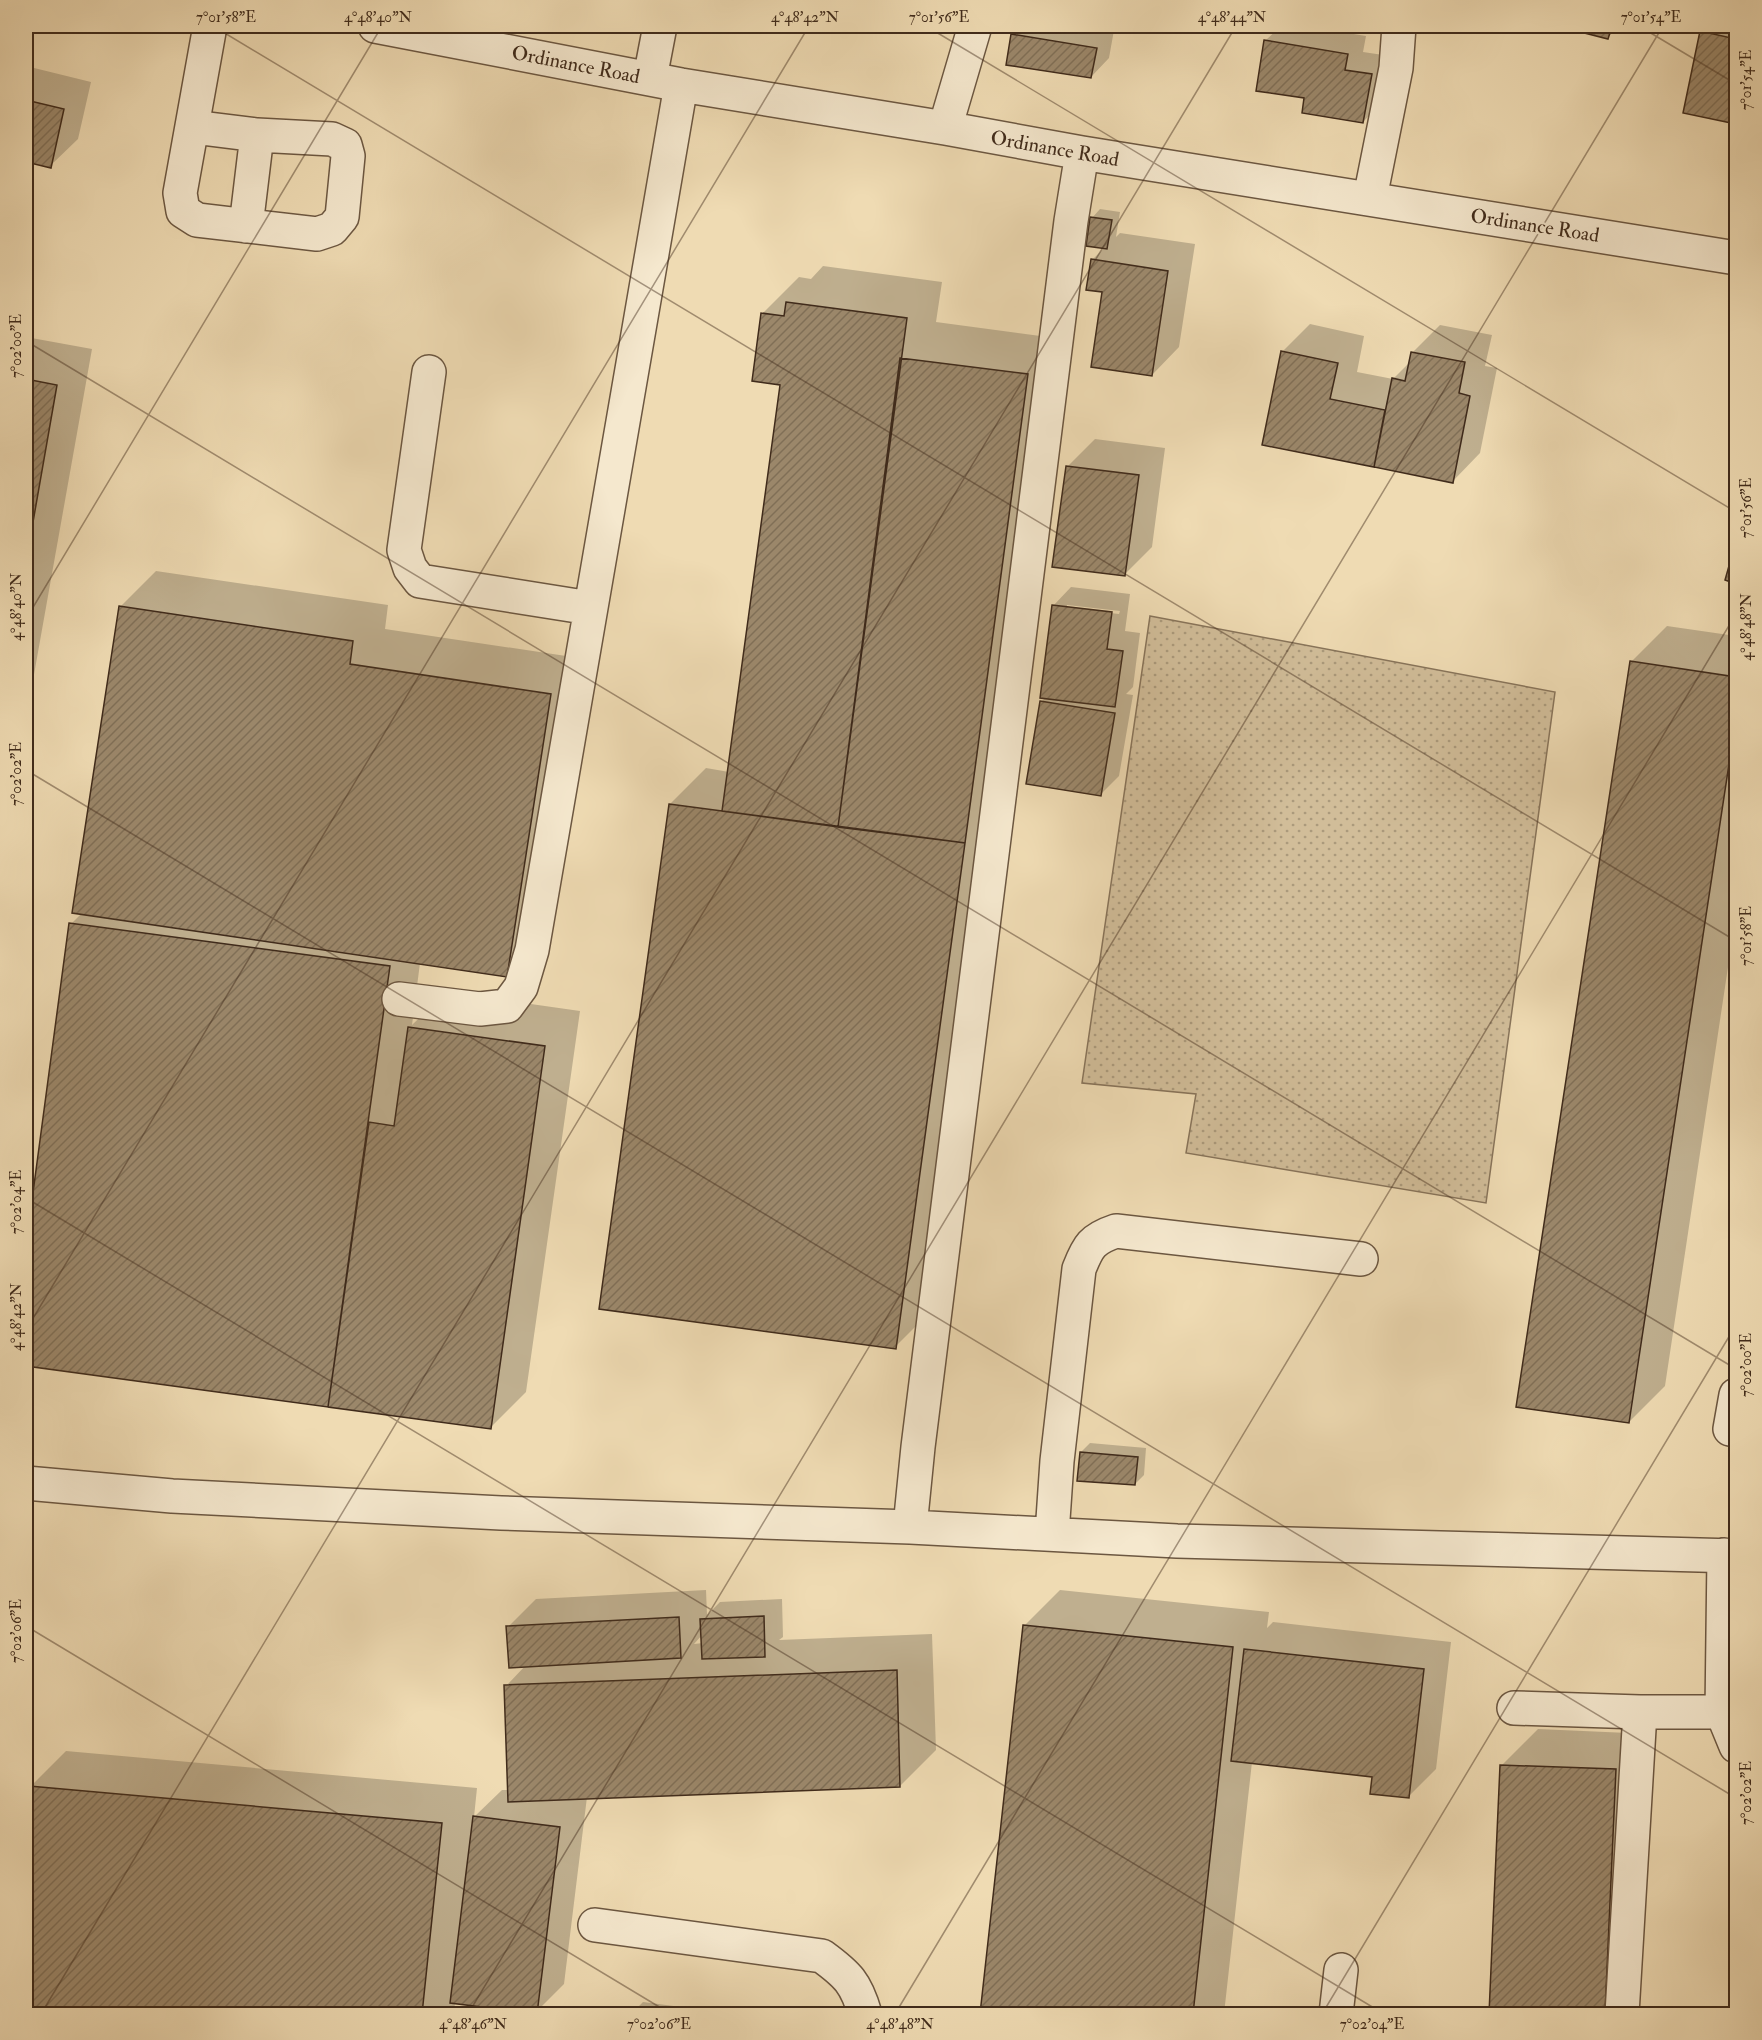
<svg xmlns="http://www.w3.org/2000/svg" width="1762" height="2040" font-family="'IM FELL Double Pica',serif">
	<defs>
		<pattern id="grass-dots" width="8" height="8" patternUnits="userSpaceOnUse" patternTransform="scale(1.5)"><rect width="8" height="8" fill="#d1bd99"/><path d="M2 2h.1M6 6h.1" fill="none" stroke="#ab9a7c" stroke-width="1.8" stroke-linecap="round"/></pattern>
		<pattern id="building-hatch" width="6" height="6" patternUnits="userSpaceOnUse" patternTransform="scale(1.5)"><rect width="6" height="6" fill="#9b876a"/><path d="M-1 1l2-2M0 6l6-6M5 7l2-2" fill="none" stroke="#806f56"/></pattern>
	</defs>
	<rect width="100%" height="100%" fill="#efdbb3"/>
	<filter id="stains"><feTurbulence type="fractalNoise" baseFrequency=".00333" numOctaves="4"/><feColorMatrix values="0 0 0 0 .2 0 0 0 0 .09 0 0 0 0 .02 0 0 0 .5 -.17"/></filter>
	<radialGradient id="worn" r=".72"><stop offset=".6" stop-color="#630" stop-opacity="0"/><stop offset="1" stop-color="#630" stop-opacity=".3"/></radialGradient>
	<path fill="url(#grass-dots)" stroke="#88745a" stroke-width="1.5" d="M1150,616L1555,692L1486,1203L1186,1153L1196,1094L1082,1083Z"/>
	<path fill="#0003" fill-rule="evenodd" d="M1021,26H1089L1114,30L1109,58L1091,77L1012,34Z
		M1281,26H1305L1366,36L1363,52L1390,56L1381,103L1363,122L1266,40Z
		M1563,26H1620L1608,37Z
		M1708,26H1736V122L1685,112L1701,32Z
		M26,66L91,82L78,139L50,166L26,160Z
		M1100,209L1120,212L1116,237L1120,233L1195,244L1179,347L1152,375L1104,290L1092,260L1105,247L1092,218Z
		M823,266L942,282L936,322L1063,339L931,1311L895,1347L670,804L706,768L729,772L782,384L763,313L799,277L811,279Z
		M1310,324L1364,336L1357,372L1393,379L1411,361L1413,352L1440,325L1492,335L1485,366L1497,368L1480,453L1453,481L1264,443L1282,352Z
		M26,337L92,349L30,697L26,701Z
		M1095,439L1165,448L1152,547L1125,574L1068,466Z
		M156,571L388,605L385,629L586,659L543,940L507,976L420,963L412,1025L446,992L580,1011L526,1392L490,1428L26,1364V1256L71,924L82,913L120,607Z
		M1071,587L1130,594L1125,631L1140,633L1133,687L1126,694L1133,695L1119,776L1101,794L1041,702L1046,697L1053,606ZM1067,605L1120,611L1119,614L1067,608Z
		M1667,626L1736,636V914L1665,1386L1629,1422L1631,662Z
		M1090,1443L1146,1448L1144,1475L1135,1484L1081,1452Z
		M706,1590L707,1615L720,1602L782,1599L783,1637L779,1640L932,1634L936,1750L900,1786L587,1797L564,1984L536,2012L455,2002L454,2014H26V1840L30,1787L66,1751L477,1788L474,1817L502,1790H509L506,1686L526,1665L508,1627L536,1599ZM702,1635L703,1643L694,1644Z
		M1060,1590L1269,1612L1267,1628L1273,1622L1451,1642L1436,1769L1408,1797L1373,1775L1252,1762L1224,2014H982L1024,1626Z
		M1538,1729L1651,1734L1639,2014H1491L1502,1765Z
		M643,2002L735,2014H631Z"/>
	<path fill="url(#building-hatch)" stroke="#402b1b" stroke-width="1.5" d="M1177,26H1198L1195,32Z
		M1557,26H1612L1608,39Z
		M1700,31L1736,39V124L1683,113Z
		M1011,34L1097,48L1091,78L1006,65Z
		M1264,40L1348,54L1345,70L1372,74L1363,123L1302,113L1304,98L1256,91Z
		M26,100L64,109L51,168L26,162Z
		M1090,217L1112,220L1107,249L1086,246Z
		M1091,259L1168,271L1152,376L1091,367L1102,292L1086,290Z
		M786,302L907,318L838,827L722,811L780,385L752,381L761,313L784,316Z
		M1281,351L1338,363L1330,399L1385,410L1374,467L1262,445Z
		M1411,352L1465,362L1459,393L1470,396L1453,483L1374,467L1392,378L1405,381Z
		M900,358L1028,374L965,843L838,827Z
		M26,379L57,385L26,562Z
		M1066,466L1139,475L1125,576L1052,567Z
		M1736,541V584L1725,580Z
		M1052,605L1112,612L1107,649L1123,651L1115,707L1040,698Z
		M119,606L353,641L350,664L551,694L507,977L72,913Z
		M1630,661L1736,677V718L1629,1423L1516,1407Z
		M1040,701L1115,713L1101,796L1026,784Z
		M669,804L965,843L896,1349L599,1309Z
		M69,923L390,966L328,1407L26,1366V1245Z
		M408,1027L545,1046L491,1429L328,1407L369,1122L394,1126Z
		M1080,1452L1138,1457L1135,1485L1077,1481Z
		M764,1616L765,1657L702,1659L700,1619Z
		M679,1617L681,1658L509,1668L506,1626Z
		M1023,1625L1233,1647L1193,2014H980Z
		M1244,1649L1424,1669L1409,1798L1370,1794L1372,1777L1231,1761Z
		M897,1670L900,1787L508,1802L504,1685Z
		M1500,1765L1616,1769L1605,2014H1489Z
		M29,1786L442,1823L422,2014H26V1824Z
		M473,1816L560,1827L537,2014L450,2003Z"/>
	<g fill="none" stroke-linecap="round" stroke-linejoin="round">
		<g stroke="#6c5741" stroke-width="36">
			<path id="minor" d="M210,26L180,193L183,211L197,220L317,234L332,229L342,217L348,156L345,145L332,139L257,135
				M375,26L681,85L945,128L1082,153L1736,258
				M650,78L660,26
				M193,127L257,135L246,226
				M945,128L975,26
				M1370,198L1396,68L1399,26
				M429,372L404,550L410,568L420,581L590,608
				M399,999L480,1009L507,1006L521,987L532,950L681,85
				M1730,1429L1736,1395
				M26,1483L172,1496L501,1513L910,1527L1177,1541L1736,1556
				M910,1527L918,1447L1071,221L1082,153
				M1052,1534L1057,1461L1079,1269C1088,1246 1092,1239 1116,1231L1361,1259
				M1724,1555L1722,1712L1736,1746
				M1514,1708L1640,1712H1722
				M595,1925L822,1956C848,1975 856,1983 865,2014
				M1336,2014L1341,1970
				M1622,2014L1640,1712"/>
		</g>
		<use href="#minor" stroke="#f5e8ce" stroke-width="33"/>
	</g>
	<path fill="none" stroke="#402b1b" stroke-width="1.5" stroke-opacity="0.45" d="M213,26L1736,941M926,26L1736,512M1639,26L1736,84M26,341L1736,1369M26,619L382,26M26,770L1736,1798M26,1198L1384,2014M26,1330L809,26M26,1626L671,2014M41,2014L1236,26M468,2014L1663,26M895,2014L1736,614M1322,2014L1736,1325"/>
	<g text-anchor="middle" stroke-width="4.5" stroke-linejoin="round" paint-order="stroke">
		<g font-size="20" fill="#402b1b" stroke="#f5e8ce">
			<text transform="translate(576 64) rotate(11)" y="7">Ordinance Road</text>
			<text transform="translate(1055 148) rotate(10)" y="7">Ordinance Road</text>
			<text transform="translate(1535 225) rotate(9)" y="7">Ordinance Road</text>
		</g>
	</g>
	<rect width="1762" height="2040" fill="none" stroke="#efdbb3" stroke-width="66"/>
	<rect x="33" y="33" width="1696" height="1974" fill="none" stroke="#402b1b" stroke-width="2"/>
	<g font-size="15" text-anchor="middle" fill="#402b1b">
		<text x="226" y="22">7°01'58"E</text>
		<text x="378" y="22">4°48'40"N</text>
		<text x="805" y="22">4°48'42"N</text>
		<text x="939" y="22">7°01'56"E</text>
		<text x="1232" y="22">4°48'44"N</text>
		<text x="1651" y="22">7°01'54"E</text>
		<text transform="translate(1746 80) rotate(-90)" y="5">7°01'54"E</text>
		<text transform="translate(16 346) rotate(-90)" y="5">7°02'00"E</text>
		<text transform="translate(1746 508) rotate(-90)" y="5">7°01'56"E</text>
		<text transform="translate(16 607) rotate(-90)" y="5">4°48'40"N</text>
		<text transform="translate(1746 627) rotate(-90)" y="5">4°48'48"N</text>
		<text transform="translate(16 774) rotate(-90)" y="5">7°02'02"E</text>
		<text transform="translate(1746 936) rotate(-90)" y="5">7°01'58"E</text>
		<text transform="translate(16 1202) rotate(-90)" y="5">7°02'04"E</text>
		<text transform="translate(16 1317) rotate(-90)" y="5">4°48'42"N</text>
		<text transform="translate(1746 1365) rotate(-90)" y="5">7°02'00"E</text>
		<text transform="translate(16 1631) rotate(-90)" y="5">7°02'06"E</text>
		<text transform="translate(1746 1793) rotate(-90)" y="5">7°02'02"E</text>
		<text x="473" y="2029">4°48'46"N</text>
		<text x="659" y="2029">7°02'06"E</text>
		<text x="900" y="2029">4°48'48"N</text>
		<text x="1372" y="2029">7°02'04"E</text>
	</g>
	<rect width="100%" height="100%" filter="url(#stains)"/>
	<rect width="100%" height="100%" fill="url(#worn)"/>
</svg>
